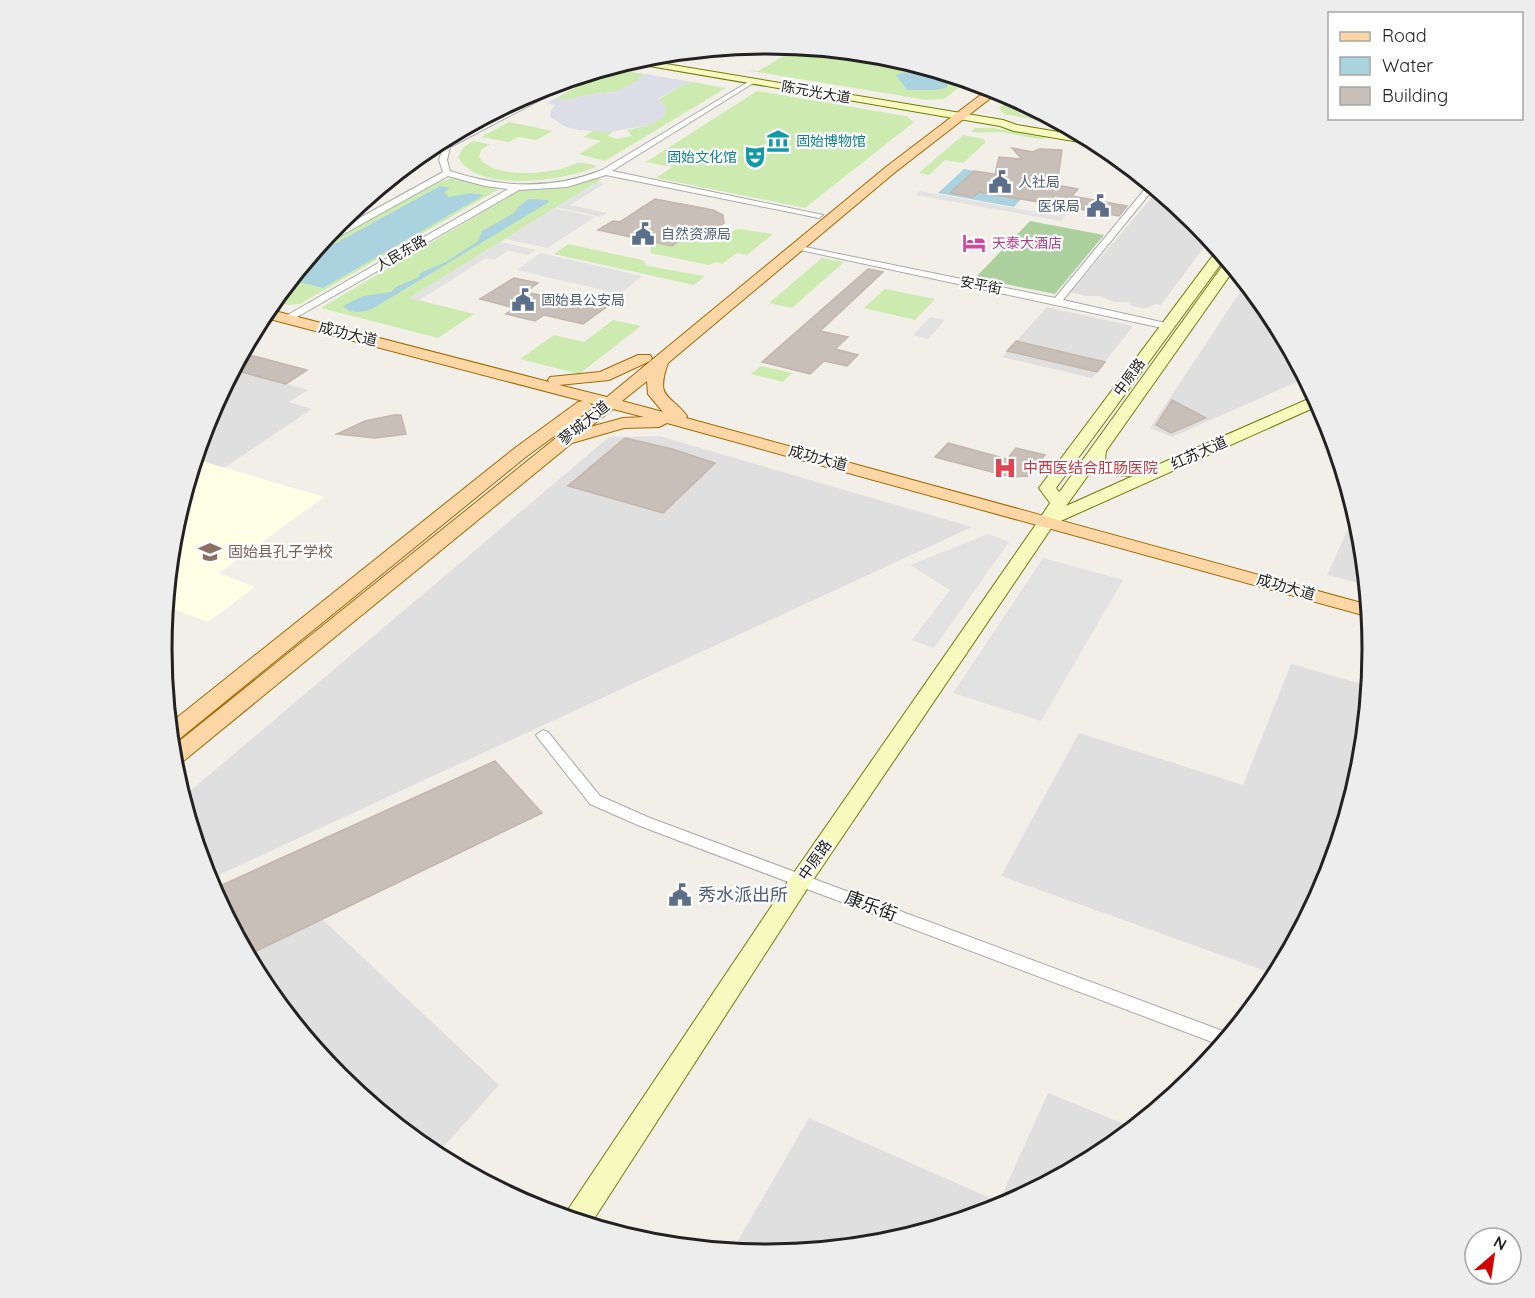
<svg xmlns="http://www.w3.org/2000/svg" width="1535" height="1298" font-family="Quicksand,'Noto Sans SC',sans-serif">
	<rect width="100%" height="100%" fill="#f2efe9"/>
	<path fill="#e0dfdf" d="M1158,190L1196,221L1210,239L1161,305L1155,304L1148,308H1142L1132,306L1128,302H1114L1100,296H1085L1071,292Z
		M1246,283L1271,313L1306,378L1172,437L1150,428Z
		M1047,307L1133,326L1092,378L1002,357Z
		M234,370L308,390L289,402L312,409L224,468L196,459L208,417Z
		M659,436L972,527L208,880L183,797L609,437Z
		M1356,512L1361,531L1367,585L1327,575Z
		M1291,664L1369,686L1361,767L1327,881L1277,975L1001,876L1079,733L1243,785Z
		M322,919L499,1085L436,1155L339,1077L264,985L248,955Z
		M1048,1093L1134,1128L1104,1153L999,1209L885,1243L767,1254L732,1251L809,1118L999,1202Z"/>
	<path fill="#ffffe5" d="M195,459L324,497L219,573L255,587L208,622L169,607L166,609L174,531Z"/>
	<path fill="#cdebb0" d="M790,52L838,60L850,52L886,55L969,80L944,99L927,100L745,70L758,71Z
		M611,69L644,74L637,81L615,92L592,94L566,100L556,98Z
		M693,82L726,88L605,161L579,154L601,141L583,137L593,131H613L608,136L617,139L632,136L627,130L645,126L663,103L658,100L680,86Z
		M757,91L906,116L914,122L805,208L656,178L672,167L646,162Z
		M1012,96L1027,105L1019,114L1051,120L1048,122L1004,114L999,108Z
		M509,122L553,131L536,140L518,137L509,142L481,137Z
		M975,128H993L1047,136L1044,139C1027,139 1011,132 995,132C987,132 979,133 971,132Z
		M963,135L983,139L986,142L963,163L945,160L929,175L919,173Z
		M473,141L490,144L481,150L479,157C491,178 540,174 560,169C566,168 572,164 578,163C584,162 592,165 597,166C567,181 477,194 458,157L464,147Z
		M452,178L499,189L300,304L289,305L273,301L315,250L441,181Z
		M591,178L602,179L410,298L474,314L438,338L321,308L525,187Z
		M740,229L773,234L747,255L737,253L722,264L716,262L709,265L651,253L650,245L642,241L672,246L684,238C696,243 711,245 723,238C730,234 731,230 740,229Z
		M568,244L642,260L648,266L705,276L694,285L554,254Z
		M822,258L844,262L792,308L769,303Z
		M885,289L935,299L915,320L864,308Z
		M613,320L641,326L579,374L520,359L554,335L584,342Z
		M761,366L792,373L783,382L751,374Z"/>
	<path fill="#add19e" d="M1030,221L1104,235L1055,294L975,278Z"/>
	<path fill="#e2e2e2" d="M597,182L604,184L570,205L607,213L601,217L556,207Z
		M919,191L1058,216L1066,207L1072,208L1061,221L915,195Z
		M554,208L595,217L547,248L505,239Z
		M500,242L536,250L528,255L508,251L494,260L486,258L418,301L409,298Z
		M541,253L642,276L620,294L517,270Z
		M930,317L945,320L928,339L913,335Z
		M988,534L1009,542L934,648L912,640L950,590L910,565Z
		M1043,558L1123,580L1041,721L953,693Z"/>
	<path fill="#dddde8" d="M644,74L693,82L680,86L658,99L666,107L665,115L654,123L645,126L608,132L579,130L566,127L550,117L551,111L555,105L546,103L556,98L566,100L592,94L615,92L637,81Z"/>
	<path fill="#aad3df" d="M919,65L947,74L943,76L947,82V87L936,90H907L896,75L913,70Z
		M964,169L974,171L951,193L973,197L979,192L1021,199L1014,207L938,193Z
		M440,186L450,188L444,192L449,197L471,193L484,195L323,288L291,280L309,258Z
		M529,199L548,200L549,202L372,309C361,313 351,314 343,306L363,296L391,292L396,287L419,277L420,273L446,262L469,247L478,241L482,231L514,213L519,206Z"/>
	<path fill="#c7bfb8" stroke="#c4b6ab" stroke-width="1.5" d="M1012,148L1033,152L1039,149L1062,150L1057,185L1078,189L1072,196L1127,206L1119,216L979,192L973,197L950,193L974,171L995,174L999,157L1022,159Z
		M655,199L713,210L723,215L724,223L704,238L689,234L672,246L598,230L613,221L620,222Z
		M868,269L883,272L820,331L848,337L835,349L858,355L847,366L824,361L810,374L762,362Z
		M514,278L538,283L526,292L575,303L587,295L615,301L583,324L544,315L535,321L506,314L515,308L480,299Z
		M1016,341L1105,362L1097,372L1007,351Z
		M242,353L307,370L286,384L234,370Z
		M1172,400L1183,406L1206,418L1171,433L1156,425Z
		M394,415H401L406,434L375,438L337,434L365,421Z
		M625,438L672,449L715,463L663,513L568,486Z
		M948,443L1007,459L1016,448L1045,455L1028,476L1011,477L935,457Z
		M495,761L542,813L248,955L213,889Z"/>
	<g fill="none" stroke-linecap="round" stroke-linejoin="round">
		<g stroke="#a9a9a9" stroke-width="2">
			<path id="minor" d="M587,74L586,76L450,147L447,160L450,171C501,188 552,190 602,170L753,79L757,81L755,82L612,171L823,215L819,218L606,175L567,187L519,190L290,321H284V317L508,189L485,186L448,176L324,245H319L327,236L443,172L439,160L444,144L571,79Z
				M1150,183L1155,187L1063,300L1170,324L1172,326L1167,329L791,248L795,245L1055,298Z
				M543,730L548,732L600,796L650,818L1231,1034L1220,1045L640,826L590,804L538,738L536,735Z"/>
		</g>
		<g stroke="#707d05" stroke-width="2">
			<path id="secondary" d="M636,59L1003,120L1017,125L1088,137L1101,144L1097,145L1014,131L1000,126L626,62Z
				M1217,250L1226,257L1056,488L1059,492L1061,490L1226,261L1235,268L1106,451L1105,460L1116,465L1155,466L1313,397L1316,396L1320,405L1054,524L809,886L590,1225L563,1217L793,874L1039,520L1050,503L1039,488ZM1094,467L1115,475L1133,476L1066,506Z"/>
		</g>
		<g stroke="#a06b00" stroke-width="2">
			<path id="primary" d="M991,87L1001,90L894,173L668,363C655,400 670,393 687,416L686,418L1369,605L1370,617L667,423L659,427L624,428L572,443L181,763L173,766L172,747L597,405L590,403L592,406L590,410L527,456L178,740L171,742L169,724L515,448L578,402L583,401L262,317L267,309L549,382L548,380L550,377L600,372L638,355H650L652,358L650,361L609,380L559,385L607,397L886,167ZM647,381L648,394L663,412L622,401ZM613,409L644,417L623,418L590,427Z"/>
		</g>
		<use href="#minor" fill="#fff" fill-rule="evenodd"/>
		<use href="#secondary" fill="#f7fabf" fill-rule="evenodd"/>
		<use href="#primary" fill="#fcd6a4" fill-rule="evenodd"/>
	</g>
	<defs>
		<g id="museum-bare" transform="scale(1.8)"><path d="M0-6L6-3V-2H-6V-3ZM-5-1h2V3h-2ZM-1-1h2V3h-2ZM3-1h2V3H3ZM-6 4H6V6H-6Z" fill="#0f9aa8" stroke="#fff" stroke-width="2.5" paint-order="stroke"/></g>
		<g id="theatre-bare" transform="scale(1.8)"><path d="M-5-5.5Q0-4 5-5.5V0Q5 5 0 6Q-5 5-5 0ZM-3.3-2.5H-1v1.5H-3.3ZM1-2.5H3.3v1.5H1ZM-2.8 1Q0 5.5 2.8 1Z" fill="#0f9aa8" stroke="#fff" stroke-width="2.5" paint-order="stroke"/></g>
		<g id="civic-bare" transform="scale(1.8)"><path d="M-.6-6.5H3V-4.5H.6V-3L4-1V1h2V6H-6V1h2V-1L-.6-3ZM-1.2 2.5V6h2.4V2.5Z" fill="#5c6f8a" stroke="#fff" stroke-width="2.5" paint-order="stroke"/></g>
		<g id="hotel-bare" transform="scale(1.8)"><path d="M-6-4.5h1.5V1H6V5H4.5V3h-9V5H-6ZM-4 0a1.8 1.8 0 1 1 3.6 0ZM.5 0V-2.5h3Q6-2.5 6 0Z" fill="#d1479c" stroke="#fff" stroke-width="2.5" paint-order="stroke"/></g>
		<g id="hospital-bare" transform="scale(1.8)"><path d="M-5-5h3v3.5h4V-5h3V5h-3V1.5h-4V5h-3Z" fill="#e0444e" stroke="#fff" stroke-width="2.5" paint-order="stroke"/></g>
		<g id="school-bare" transform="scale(1.8)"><path d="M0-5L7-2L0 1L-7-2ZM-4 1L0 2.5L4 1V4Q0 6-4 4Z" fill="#8d6e63" stroke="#fff" stroke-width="2.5" paint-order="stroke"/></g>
	</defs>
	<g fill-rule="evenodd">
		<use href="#museum-bare" x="778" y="141"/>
		<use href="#theatre-bare" x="755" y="157"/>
		<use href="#civic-bare" x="1000" y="182"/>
		<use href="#civic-bare" x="1098" y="206"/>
		<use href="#civic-bare" x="643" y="234"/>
		<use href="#hotel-bare" x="974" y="243"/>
		<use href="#civic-bare" x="523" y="300"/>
		<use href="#hospital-bare" x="1005" y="468"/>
		<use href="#school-bare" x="210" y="552"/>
		<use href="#civic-bare" x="680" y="895"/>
	</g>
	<g text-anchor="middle" stroke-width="4.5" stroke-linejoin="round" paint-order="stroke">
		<g font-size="14" fill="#222" stroke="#fff">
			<text transform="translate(816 92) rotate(10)" y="5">陈元光大道</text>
			<text transform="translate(401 253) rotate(-30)" y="5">人民东路</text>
			<text transform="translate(981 285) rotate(11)" y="5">安平街</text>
			<text transform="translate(1129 377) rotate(-54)" y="5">中原路</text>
		</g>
		<g font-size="14" fill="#0d838f" stroke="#fff" text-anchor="start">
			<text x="796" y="146">固始博物馆</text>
			<text x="737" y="162" text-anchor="end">固始文化馆</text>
		</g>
		<g font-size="14" fill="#4e5e75" stroke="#fff" text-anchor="start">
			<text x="1018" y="187">人社局</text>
			<text x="1080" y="211" text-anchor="end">医保局</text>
			<text x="661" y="239">自然资源局</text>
			<text x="541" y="305">固始县公安局</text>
		</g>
		<g font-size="14" fill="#b23c85" stroke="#fff" text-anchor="start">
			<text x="992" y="248">天泰大酒店</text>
		</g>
		<g font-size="15" fill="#222" stroke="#fff">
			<text transform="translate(348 334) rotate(14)" y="5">成功大道</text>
			<text transform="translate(584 423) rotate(-39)" y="5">蓼城大道</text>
			<text transform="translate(1199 453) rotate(-24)" y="5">红苏大道</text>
			<text transform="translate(818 458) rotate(15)" y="5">成功大道</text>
			<text transform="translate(1286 587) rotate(16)" y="5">成功大道</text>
			<text transform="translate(815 860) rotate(-55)" y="5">中原路</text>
		</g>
		<g font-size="15" fill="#be3a42" stroke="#fff" text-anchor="start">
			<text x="1023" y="473">中西医结合肛肠医院</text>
		</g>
		<g font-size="15" fill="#785e54" stroke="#fff" text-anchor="start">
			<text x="228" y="557">固始县孔子学校</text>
		</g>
		<g font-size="18" fill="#4e5e75" stroke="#fff" text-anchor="start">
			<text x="698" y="901">秀水派出所</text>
		</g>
		<g font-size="18" fill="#222" stroke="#fff">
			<text transform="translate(871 906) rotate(21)" y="6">康乐街</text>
		</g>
	</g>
	<path d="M0 0H1535V1298H0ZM172 649a595 595 0 1 1 1190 0a595 595 0 1 1-1190 0Z" fill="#ededed" fill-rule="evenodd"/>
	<path fill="none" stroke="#222" stroke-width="3" d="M172 649a595 595 0 1 1 1190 0a595 595 0 1 1-1190 0Z"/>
	<rect x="1328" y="12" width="195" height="108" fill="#ffffff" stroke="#a7a7a7" stroke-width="1.5"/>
	<rect x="1340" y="32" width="30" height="9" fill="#fcd6a4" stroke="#a7a7a7" stroke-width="1.5"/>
	<text x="1382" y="42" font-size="18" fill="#222222">Road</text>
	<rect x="1340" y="57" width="30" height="18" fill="#aad3df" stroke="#a7a7a7" stroke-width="1.5"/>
	<text x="1382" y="72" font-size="18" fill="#222222">Water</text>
	<rect x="1340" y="87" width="30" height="18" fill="#c7bfb8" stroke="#a7a7a7" stroke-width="1.5"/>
	<text x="1382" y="102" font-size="18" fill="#222222">Building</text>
	<g transform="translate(1493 1256) rotate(29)"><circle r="28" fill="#ffffff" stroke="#a7a7a7" stroke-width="1.5"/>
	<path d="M0-4.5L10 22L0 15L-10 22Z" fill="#d40000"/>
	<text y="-9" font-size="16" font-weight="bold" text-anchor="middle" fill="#222222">N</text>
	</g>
</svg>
